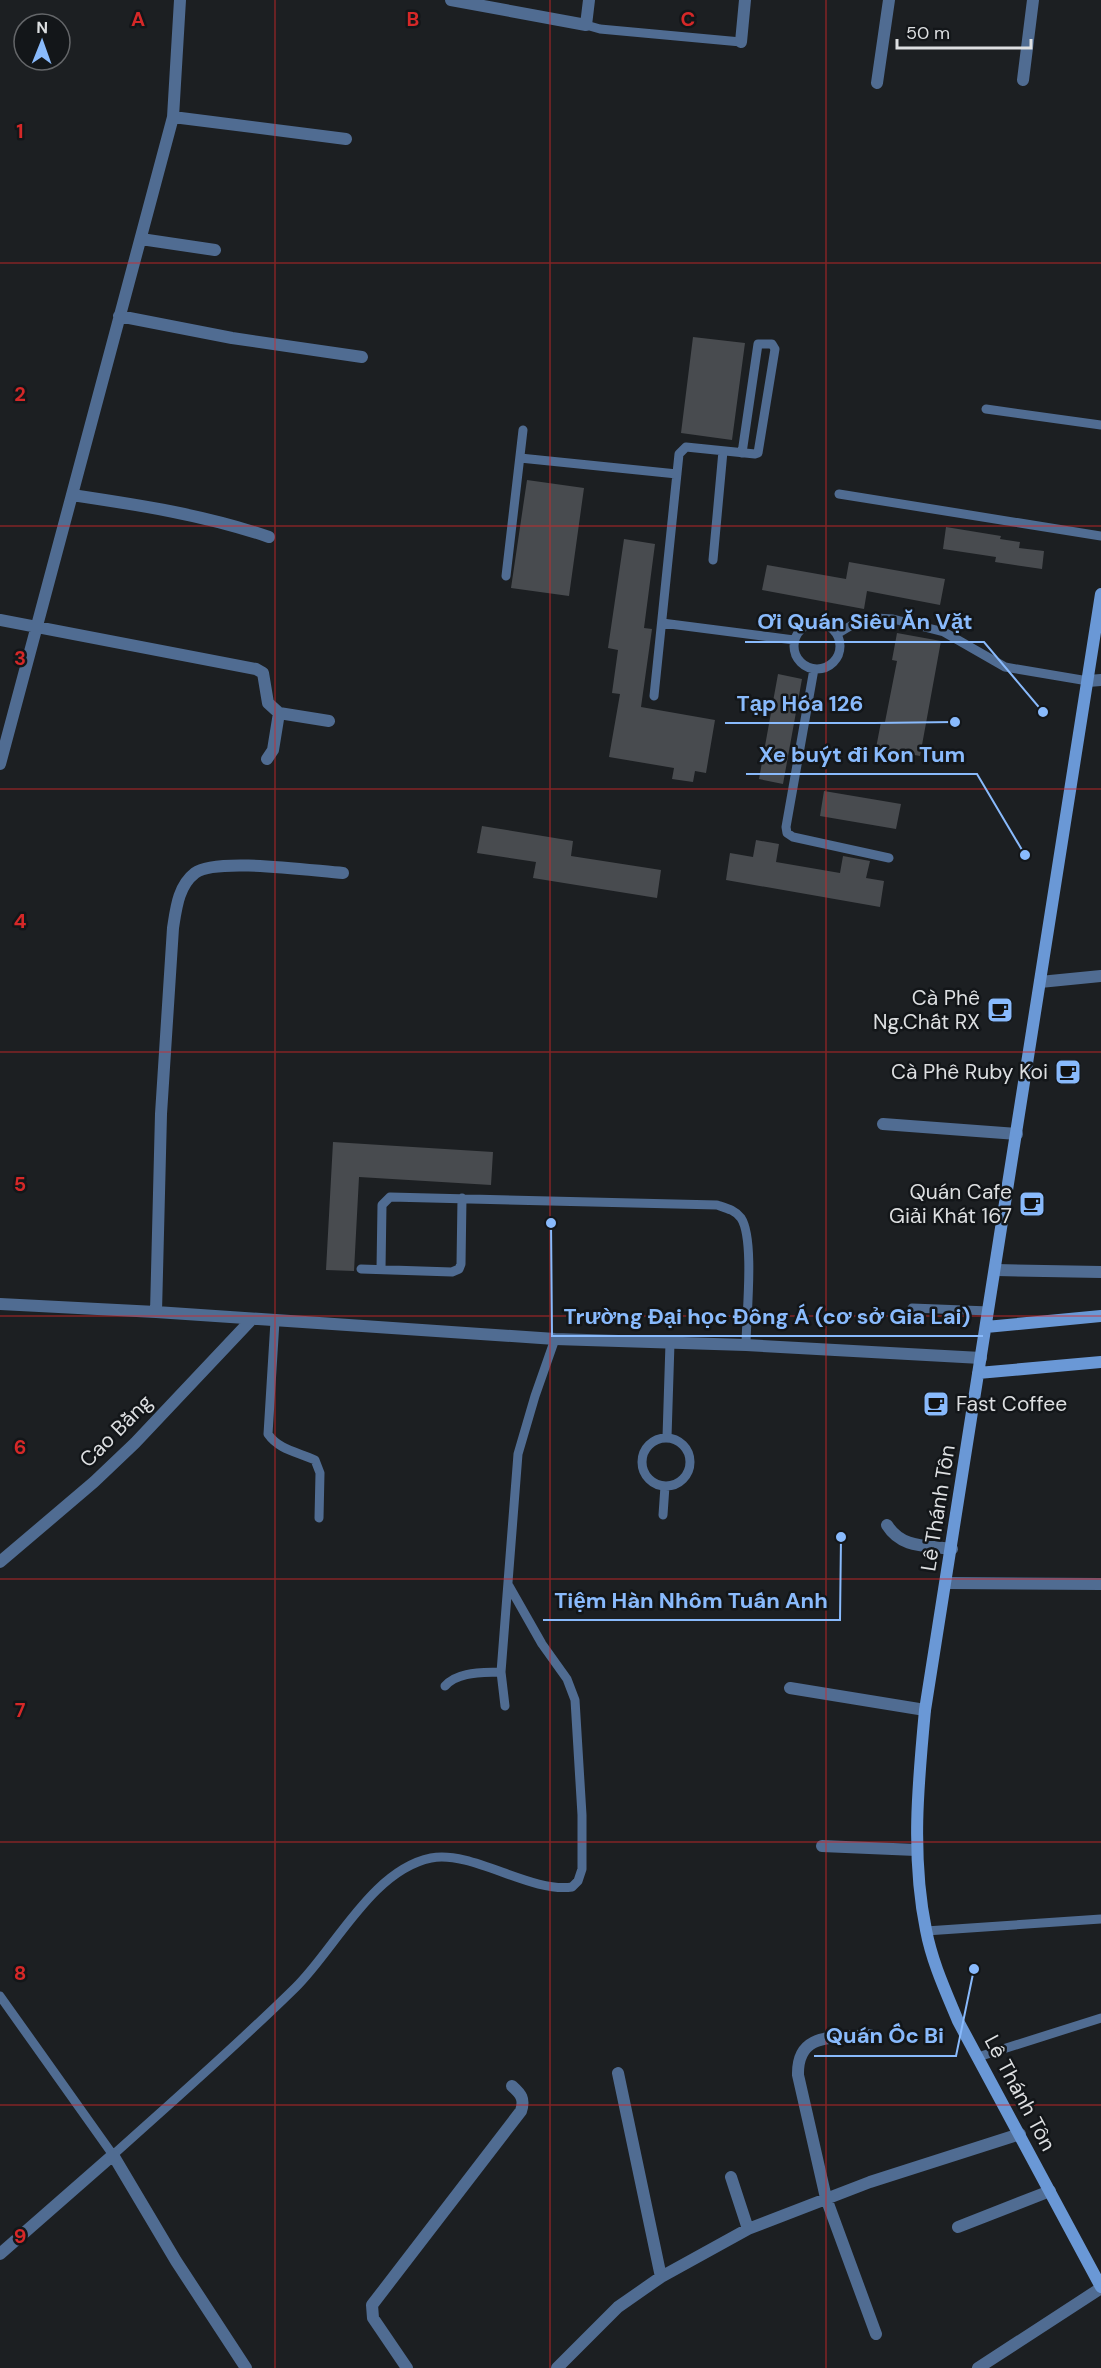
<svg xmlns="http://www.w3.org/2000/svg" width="1101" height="2368" font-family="'DM Sans',sans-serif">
	<rect width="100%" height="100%" fill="#1c1f22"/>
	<path fill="#484b4f" d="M693,337L745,343L732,440L681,433Z
		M527,480L584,488L569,596L511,588Z
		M946,527L1001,536L1000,539L1020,542L1019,548L1044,551L1042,569L995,562L996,557L943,549Z
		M624,539L655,544L644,628L652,629L641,707L715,720L706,773L695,771L693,782L672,779L674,768L609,757L620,694L612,693L618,650L608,648Z
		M849,562L945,579L940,605L867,591L864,609L762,590L767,565L846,579Z
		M897,633L941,641L920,756L876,748L881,722H885L897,661L892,660Z
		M778,674L802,679L783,784L759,779Z
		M824,791L901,804L896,829L820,816Z
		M482,826L573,841L571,856L661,870L657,898L533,878L536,862L477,853Z
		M756,840L779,844L776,862L840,873L843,856L870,861L866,878L884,881L880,907L726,880L730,853L753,857Z
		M333,1142L493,1152L491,1185L359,1177L354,1271L326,1270Z"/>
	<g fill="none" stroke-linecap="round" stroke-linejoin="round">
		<path stroke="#506c92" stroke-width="9" d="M586,25L600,29L741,42
			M986,409L1101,425
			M520,458L677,474
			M839,494L1101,536
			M713,560L723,451
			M506,576L523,430
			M794 646a23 23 0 1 1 46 0a23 23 0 1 1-46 0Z
			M662,623L794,640
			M837,634L857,622L875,618L893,619L944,632L1005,667L1088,681
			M814,669L786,827L787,833L793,837L889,858
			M654,696L679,454L686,447L755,454L758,453L775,349L772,344H758L742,453
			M361,1269L452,1272L459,1269L461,1264L462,1198
			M381,1269L382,1205L390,1197L717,1205C726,1208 735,1210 741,1218C755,1239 746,1318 746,1345
			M912,1308L989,1311
			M275,1321L268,1434C279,1450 298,1452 315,1460L320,1473L319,1518
			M667,1437L670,1343
			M642 1462a24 24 0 1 1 48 0a24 24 0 1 1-48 0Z
			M663,1515L665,1486
			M445,1686C458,1671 483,1673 501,1672
			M505,1706L501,1672L518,1454L535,1396L555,1339
			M926,1931L1101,1919
			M0,1996L113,2155C174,2100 236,2046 295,1988C335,1949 372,1870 431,1858C472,1850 530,1893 572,1887L578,1881L582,1869V1815L575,1700L567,1679L542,1644L509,1586
			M978,2057L1101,2018"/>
		<path stroke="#506c92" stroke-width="12" d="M451,0L586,25L589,0
			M741,42L745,0
			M1023,80L1033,0
			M877,83L889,0
			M173,117L346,139
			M141,239L215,250
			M119,316L232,338L362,357
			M72,495C139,505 205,515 269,537
			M0,620L256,669L263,673L268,703L279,713L329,721
			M1088,681L1101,680
			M267,759L273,750L279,713
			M0,764L173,117L180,0
			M1040,982L1101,976
			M883,1124L1017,1134
			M996,1270L1101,1272
			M0,1304L156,1312L555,1339L746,1345L981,1358
			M156,1312L161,1114L173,928C176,909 178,886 195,873C216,857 313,871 343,873
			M887,1525C902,1549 927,1545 952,1549
			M0,1562L94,1482L135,1443L252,1319
			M947,1583L1101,1584
			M790,1688L925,1710
			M822,1846L916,1850
			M870,2035C836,2039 797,2030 798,2075L826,2198L876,2334
			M618,2073L661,2277
			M731,2177L748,2229
			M958,2227L1050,2191
			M0,2254L113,2155L176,2261L246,2368
			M407,2368L373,2318L372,2305L521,2111C525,2099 521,2094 512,2086
			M557,2368L618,2307L661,2277L748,2229L870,2182L1020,2134
			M978,2368L1101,2288"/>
		<path stroke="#6a98d6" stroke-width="12" d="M1101,594L925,1710C918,1784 911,1857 926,1930C932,1962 946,1992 958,2021L1101,2287
			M986,1327L1101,1316
			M978,1373L1101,1362"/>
	</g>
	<path fill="none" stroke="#d62828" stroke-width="1.5" stroke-opacity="0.55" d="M275,0V2368M550,0V2368M826,0V2368M0,263H1101M0,526H1101M0,789H1101M0,1052H1101M0,1316H1101M0,1579H1101M0,1842H1101M0,2105H1101"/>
	<defs>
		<g id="cafe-square" transform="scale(1.35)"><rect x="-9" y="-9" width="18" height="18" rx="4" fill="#89bafc" stroke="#131619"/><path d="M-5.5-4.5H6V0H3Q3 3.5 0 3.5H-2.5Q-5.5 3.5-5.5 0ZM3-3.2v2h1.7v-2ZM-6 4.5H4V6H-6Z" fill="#111"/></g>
	</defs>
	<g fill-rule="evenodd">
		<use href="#cafe-square" x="1000" y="1010"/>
		<use href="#cafe-square" x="1068" y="1072"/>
		<use href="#cafe-square" x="1032" y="1204"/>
		<use href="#cafe-square" x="936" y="1404"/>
	</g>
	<g text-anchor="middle" stroke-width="5" stroke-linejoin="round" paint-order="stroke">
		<g font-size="21" fill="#dddfe1" stroke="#131619" text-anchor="end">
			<text x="980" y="1005">Cà Phê<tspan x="980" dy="24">Ng.Chất RX</tspan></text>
			<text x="1048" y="1079">Cà Phê Ruby Koi</text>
			<text x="1012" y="1199">Quán Cafe<tspan x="1012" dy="24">Giải Khát 167</tspan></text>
			<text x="956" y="1411" text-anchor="start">Fast Coffee</text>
		</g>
		<g font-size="21" fill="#dddfe1" stroke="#131619">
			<text transform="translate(116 1431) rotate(-45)" y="7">Cao Bằng</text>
			<text transform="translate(938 1508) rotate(-81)" y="7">Lê Thánh Tôn</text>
			<text transform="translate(1020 2093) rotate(62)" y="7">Lê Thánh Tôn</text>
		</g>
	</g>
	<g font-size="20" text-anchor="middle" font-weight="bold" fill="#d62828" stroke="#131619" stroke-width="5" stroke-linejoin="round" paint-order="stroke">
		<text x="138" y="26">A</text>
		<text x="413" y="26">B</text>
		<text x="688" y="26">C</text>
		<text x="20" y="138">1</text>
		<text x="20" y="401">2</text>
		<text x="20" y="665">3</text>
		<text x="20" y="928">4</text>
		<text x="20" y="1191">5</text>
		<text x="20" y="1454">6</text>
		<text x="20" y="1717">7</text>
		<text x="20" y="1980">8</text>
		<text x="20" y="2243">9</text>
	</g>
	<path fill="none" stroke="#89bafc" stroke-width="2" d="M1043 712L984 642H745M955 722L875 723H725M1025 855L977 774H746M551 1223L552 1336H983M841 1537L840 1620H543M974 1969L956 2056H814"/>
	<g fill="#89bafc" stroke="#131619" stroke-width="2">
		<circle cx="1043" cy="712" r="6"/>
		<circle cx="955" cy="722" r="6"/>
		<circle cx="1025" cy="855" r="6"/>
		<circle cx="551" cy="1223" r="6"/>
		<circle cx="841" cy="1537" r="6"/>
		<circle cx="974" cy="1969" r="6"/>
	</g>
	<g font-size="22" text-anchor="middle" font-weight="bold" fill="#89bafc" stroke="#131619" stroke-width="5" stroke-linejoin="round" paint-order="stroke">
		<text x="865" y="629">Ơi Quán Siêu Ăn Vặt</text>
		<text x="800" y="711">Tạp Hóa 126</text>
		<text x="862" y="762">Xe buýt đi Kon Tum</text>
		<text x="767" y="1324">Trường Đại học Đông Á (cơ sở Gia Lai)</text>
		<text x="691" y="1608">Tiệm Hàn Nhôm Tuấn Anh</text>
		<text x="885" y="2043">Quán Ốc Bi</text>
	</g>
	<g transform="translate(42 42) rotate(1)"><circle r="28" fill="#131619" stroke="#646669" stroke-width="1.5"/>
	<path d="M0-4.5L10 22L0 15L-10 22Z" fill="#89bafc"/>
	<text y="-9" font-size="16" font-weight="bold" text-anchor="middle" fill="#dddfe1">N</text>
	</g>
	<path d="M897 39v9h134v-9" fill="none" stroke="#dddfe1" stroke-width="3"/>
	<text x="906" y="39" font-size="18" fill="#dddfe1" stroke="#131619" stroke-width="4.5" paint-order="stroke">50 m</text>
</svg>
